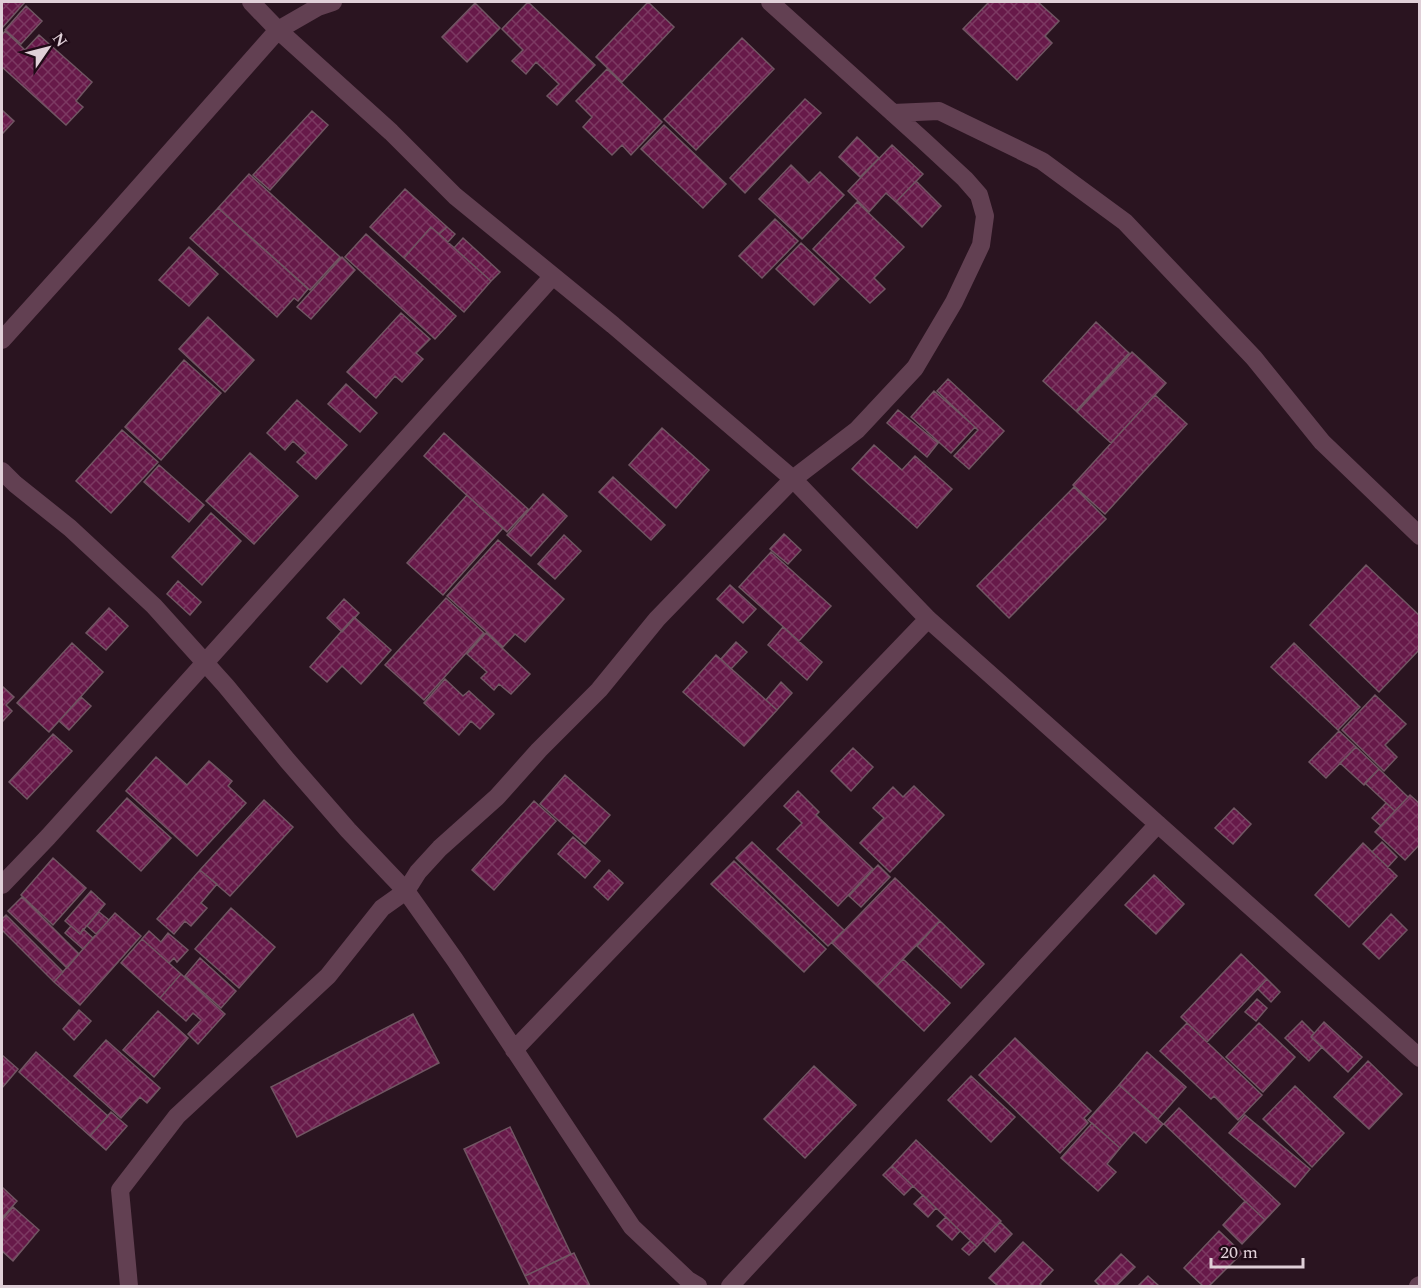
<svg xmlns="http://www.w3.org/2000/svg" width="1421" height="1288" font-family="Spectral,serif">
	<defs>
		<pattern id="building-cross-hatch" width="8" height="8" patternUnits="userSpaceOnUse" patternTransform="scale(1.5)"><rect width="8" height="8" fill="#671949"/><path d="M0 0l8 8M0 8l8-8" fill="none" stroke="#7c3962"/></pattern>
	</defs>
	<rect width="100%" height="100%" fill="#2a1420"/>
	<path fill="url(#building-cross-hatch)" stroke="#715663" stroke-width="1.5" d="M2,2H25L2,28Z
		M528,2L595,65L557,105L547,96L559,84L536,62L526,74L512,61L523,50L502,29Z
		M648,2L674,27L622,82L596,57Z
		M989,2H1038L1059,21L1045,36L1052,43L1017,80L963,29Z
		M475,3L500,28L467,62L442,37Z
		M26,6L42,21L21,44L5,30Z
		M5,31L25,50L39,35L92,82L76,101L83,107L66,125L2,67V35Z
		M742,38L774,69L696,150L664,119Z
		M607,69L662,122L631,155L622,145L612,155L583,127L592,117L576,101Z
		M805,99L821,113L745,193L730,178Z
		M2,110L14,121L2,134Z
		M312,111L328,125L270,190L253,175Z
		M664,125L726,184L703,208L641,149Z
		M857,137L879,158L860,177L839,157Z
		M892,145L923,174L896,202L886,193L869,212L848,191Z
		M791,165L809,183L820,172L844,195L802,239L759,199Z
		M249,174L340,257L310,290L218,208Z
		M916,181L941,206L922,227L896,202Z
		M405,189L447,227L439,234L431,227L404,258L370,227Z
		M857,202L904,247L874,278L885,289L870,303L813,249Z
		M218,208L308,289L298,301L294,298L277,317L190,238Z
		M775,219L798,241L762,278L739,256Z
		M431,227L491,281L464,312L404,258Z
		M447,227L455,234L448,242L439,234Z
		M366,234L456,316L435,339L345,257Z
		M463,238L500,272L491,281L454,248Z
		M801,243L839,279L814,305L776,269Z
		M189,247L218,274L189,306L159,280Z
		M342,257L355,270L311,319L297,307Z
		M401,313L430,339L416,353L423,359L402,382L395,376L376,398L347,372Z
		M208,317L254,360L225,392L179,349Z
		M1096,322L1129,353L1076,411L1043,381Z
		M1132,352L1166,383L1111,443L1077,412Z
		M184,360L221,393L161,460L125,427Z
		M948,379L1004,431L969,469L954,456L978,430L937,391Z
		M346,384L377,413L360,432L328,404Z
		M934,391L975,427L951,453L911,417Z
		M1155,395L1187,424L1105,514L1073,485Z
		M297,400L347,445L316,479L297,462L306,453L293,441L285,450L267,433Z
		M898,410L938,443L927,457L887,423Z
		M662,428L709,470L676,508L629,465Z
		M122,430L158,462L111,513L76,481Z
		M444,433L528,509L507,532L424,456Z
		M874,445L902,470L915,456L952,489L917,528L852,469Z
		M250,453L298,496L254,544L206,501Z
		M159,465L204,505L189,522L144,482Z
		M613,477L665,525L651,540L599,492Z
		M1074,487L1106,519L1009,618L977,586Z
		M543,494L567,516L531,556L507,535Z
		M467,495L503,528L443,595L407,563Z
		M211,513L241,541L202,585L172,557Z
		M784,534L801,550L788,564L770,549Z
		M564,535L581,551L555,579L538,564Z
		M498,540L564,599L525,642L515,634L503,647L447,596Z
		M771,552L831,606L799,641L739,587Z
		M1366,565L1420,616V649L1379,692L1310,625Z
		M178,581L201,602L190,615L167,594Z
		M730,585L756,609L743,623L717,599Z
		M446,598L484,633L424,700L385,665Z
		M344,599L359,613L342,632L327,618Z
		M109,608L128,626L106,650L86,633Z
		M354,617L391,650L361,684L342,666L327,682L310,667Z
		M783,627L822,662L807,680L768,645Z
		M486,633L530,674L511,694L499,684L494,690L481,678L487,672L467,654Z
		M736,642L747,652L731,669L721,659Z
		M72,643L103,672L49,732L17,703Z
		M1294,643L1360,707L1338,730L1271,667Z
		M716,655L777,710L744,746L683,692Z
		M445,679L463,696L469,691L494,714L480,729L471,721L459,735L424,703Z
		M781,682L792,693L777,710L766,700Z
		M2,686L14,697L6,705L12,711L2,722Z
		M1375,695L1406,724L1385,745L1397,757L1384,771L1342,730Z
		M81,697L91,706L69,730L59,721Z
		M1339,731L1356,747L1326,778L1309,762Z
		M53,734L72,751L27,799L9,782Z
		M1356,747L1379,769L1364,785L1340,763Z
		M853,748L873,767L851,791L831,771Z
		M156,757L187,785L209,761L232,781L228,786L246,803L197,856L126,791Z
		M1379,769L1408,797L1395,811L1365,783Z
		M565,775L610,815L585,844L540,804Z
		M914,786L944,815L890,872L860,843L884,818L873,808L893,787L903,797Z
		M798,791L819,812L816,815L873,869L838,906L777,849L802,823L784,806Z
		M1410,795L1420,804V844L1405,860L1375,832Z
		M127,798L171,838L141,871L97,831Z
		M264,800L293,827L230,896L200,870Z
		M534,801L556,821L494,890L472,870Z
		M1386,803L1395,811L1381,826L1372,818Z
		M1234,808L1251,824L1233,844L1215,828Z
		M573,837L600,861L585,878L558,854Z
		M752,842L844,930L828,946L736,858Z
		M1382,842L1397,857L1388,867L1372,852Z
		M1363,843L1397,876L1349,927L1315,895Z
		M53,858L86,888L53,925L21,895Z
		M734,861L826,949L804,972L711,884Z
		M878,865L890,877L861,907L849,896Z
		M200,870L217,884L201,903L207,908L191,926L185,921L174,934L157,919Z
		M609,870L623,883L608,900L594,887Z
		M1154,875L1184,904L1156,934L1125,905Z
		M895,878L940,921L877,986L832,943Z
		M91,891L105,904L80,934L65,921Z
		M22,897L79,954L67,968L8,911Z
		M231,908L275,947L239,988L195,949Z
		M99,912L109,920L96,934L87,926Z
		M115,913L141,936L80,1005L54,982Z
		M1391,914L1407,930L1379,959L1363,944Z
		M6,915L63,972L54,982L2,930V919Z
		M940,921L984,964L961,988L917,946Z
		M71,926L80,934L83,929L93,938L83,949L65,933Z
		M149,931L161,942L168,933L188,950L177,962L174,958L169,963L142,939Z
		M142,939L181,974L160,998L121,963Z
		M1241,954L1267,979L1207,1042L1181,1017Z
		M200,958L236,991L221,1008L185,976Z
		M903,959L950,1003L924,1031L877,986Z
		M181,974L225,1014L198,1044L188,1034L201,1020L193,1013L186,1021L160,998Z
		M1267,979L1280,992L1271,1002L1258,989Z
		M1257,999L1267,1008L1256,1021L1245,1012Z
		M79,1010L91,1021L74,1040L63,1029Z
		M158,1011L188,1038L154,1077L123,1050Z
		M413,1014L439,1063L297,1137L271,1087Z
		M1302,1021L1314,1033L1311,1037L1322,1047L1309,1061L1285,1038Z
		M1324,1022L1362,1057L1348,1072L1311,1037Z
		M1187,1023L1262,1095L1238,1120L1214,1096L1211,1099L1160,1051Z
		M1259,1023L1295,1057L1263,1092L1226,1057Z
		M1015,1038L1091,1111L1084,1118L1088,1123L1060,1153L979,1075Z
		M106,1040L160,1088L147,1103L140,1097L121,1118L74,1076Z
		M36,1052L108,1116L90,1136L19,1072Z
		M1147,1052L1186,1087L1158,1119L1119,1085Z
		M2,1055L18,1069L2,1088Z
		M1368,1061L1402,1094L1369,1129L1334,1097Z
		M814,1066L856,1105L805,1158L764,1119Z
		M971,1076L1015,1117L991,1142L948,1100Z
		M1119,1085L1163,1124L1146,1143L1134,1132L1120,1148L1088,1120Z
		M1295,1086L1344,1133L1312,1167L1263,1119Z
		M1179,1108L1280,1204L1265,1220L1164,1124Z
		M111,1112L127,1126L106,1150L90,1136Z
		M1245,1115L1310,1169L1295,1187L1229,1133Z
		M1092,1123L1120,1148L1107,1164L1116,1172L1098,1191L1061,1158Z
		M510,1127L571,1254L525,1276L464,1149Z
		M916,1140L1001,1221L977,1247L892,1166Z
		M892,1166L913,1186L904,1195L883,1175Z
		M2,1187L17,1201L2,1218Z
		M923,1195L936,1208L928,1217L914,1204Z
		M1245,1201L1265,1220L1242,1244L1223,1225Z
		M13,1207L39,1230L13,1261L2,1251V1220Z
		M946,1217L960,1231L952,1240L937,1226Z
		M1000,1222L1012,1234L995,1252L983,1240Z
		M1219,1231L1242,1253L1209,1286H1203L1184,1268Z
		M970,1241L977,1247L969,1255L962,1249Z
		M1023,1242L1053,1270L1040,1284L1042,1286H998L989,1278Z
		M574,1253L590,1286H530L525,1276Z
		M1121,1254L1135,1267L1116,1286H1100L1095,1281Z
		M1148,1276L1159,1286H1138Z"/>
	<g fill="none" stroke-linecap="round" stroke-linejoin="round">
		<path stroke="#624052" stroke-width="18" d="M251,2L278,30L391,132L455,196L613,325L793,479L928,619L1420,1058
			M893,113L939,111L1042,161L1125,222L1254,358L1322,442L1420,536
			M2,340L102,229L278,30L318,7L333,2
			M2,471L15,484L70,528L154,606L226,686L287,760L348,830L406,891L455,960L632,1227L688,1280L698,1286
			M2,885L48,837L553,276
			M514,1050L928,619
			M129,1286L120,1190L177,1116L328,976L382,908L406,891L418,872L440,848L497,797L539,750L599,690L657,619L747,526L793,479L857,430L915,368L954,302L981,245L985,216L979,195L965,179L924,141L770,2
			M730,1286L1158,824
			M1418,1286L1420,1285"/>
	</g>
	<rect width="1421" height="1288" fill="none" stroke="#e0d0d8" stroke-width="6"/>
	<g transform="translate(48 48) rotate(55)" stroke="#200b17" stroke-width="4.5" paint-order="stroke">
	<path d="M0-4.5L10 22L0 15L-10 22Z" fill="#e0d0d8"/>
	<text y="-9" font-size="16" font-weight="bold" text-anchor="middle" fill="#e0d0d8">N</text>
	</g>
	<path d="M1211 1258v9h92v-9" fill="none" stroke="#e0d0d8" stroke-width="3"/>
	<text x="1220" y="1258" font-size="18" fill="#e0d0d8" stroke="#200b17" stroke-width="4.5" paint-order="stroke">20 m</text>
</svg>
